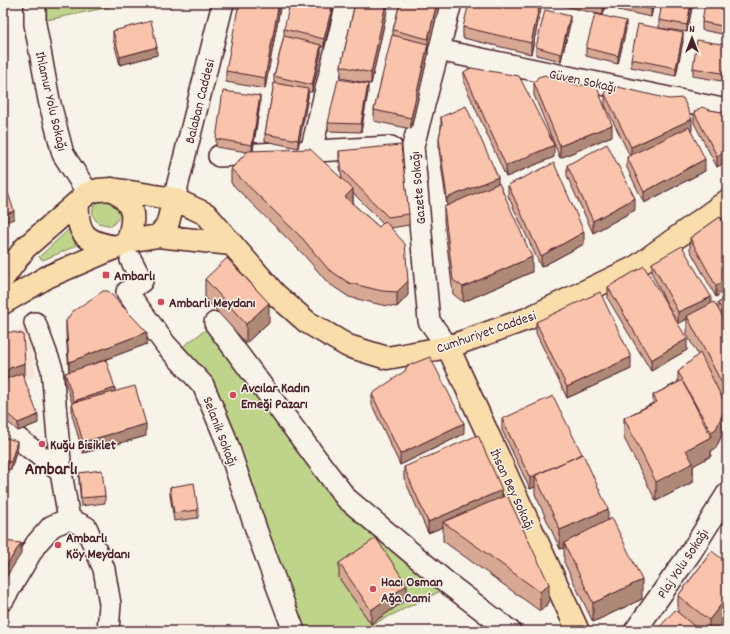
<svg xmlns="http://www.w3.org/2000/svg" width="730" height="634" font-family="Dekko,sans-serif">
	<rect width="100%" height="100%" fill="#f7f3e8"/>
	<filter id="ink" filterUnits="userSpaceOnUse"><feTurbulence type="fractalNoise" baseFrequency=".025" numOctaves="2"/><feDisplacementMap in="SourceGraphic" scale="8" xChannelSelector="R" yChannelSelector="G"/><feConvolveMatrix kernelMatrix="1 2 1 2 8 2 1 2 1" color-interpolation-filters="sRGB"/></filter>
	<g filter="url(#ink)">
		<path fill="#f8e5d6" d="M28,326L36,376L3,386V335Z"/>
		<path fill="#bdd48a" stroke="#847a5a" d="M46,3H129L47,20Z
			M100,198L118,202L121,215L112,226L98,223C90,215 91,205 100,198Z
			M69,229L76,246L43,260L39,257Z
			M215,323L346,498L451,586L359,631H294L225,437L174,353Z"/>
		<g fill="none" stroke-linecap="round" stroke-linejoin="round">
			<g stroke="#4a1f2b" stroke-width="24">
				<path id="minor" d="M35,3V24L49,100L63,154L88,193
					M438,50L727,110
					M311,151L347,3
					M219,156L391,147
					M174,199L223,3
					M131,260L142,281L127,292L166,345L203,385L225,437L258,535L294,631
					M35,323L52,369L61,472L69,519
					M215,323L346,498L451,586L510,631
					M448,347L429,321L413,146L451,3
					M3,427L61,472
					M69,519L86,527L104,569L110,604L108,631
					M3,600L36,544L52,526L69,519
					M635,631L691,552L727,494"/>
			</g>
			<g stroke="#4a1f2b" stroke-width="25">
				<path id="major" d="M112,189C136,205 135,215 128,241
					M78,203C76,235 87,243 117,247
					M158,236L167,226L174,199
					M3,278L25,248L88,193L98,190L112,189L174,199L206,214L275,294L307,322L348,346L387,358L448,347L527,319L636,267L727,201
					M3,303L47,277L117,247L128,241L158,236L231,244
					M448,347L578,631"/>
			</g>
			<use href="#minor" stroke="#f7f3e8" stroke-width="21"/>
			<use href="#major" stroke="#f9ddab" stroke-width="22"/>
		</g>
		<path fill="#d7a994" stroke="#4a1f2b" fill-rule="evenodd" d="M281,3L265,89L226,82V71Z
			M355,3H396L395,5L387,3V11L371,84L341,78V66Z
			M400,3H440L428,50V55L411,129L374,121V110L393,36V30Z
			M541,3V9L531,54L463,38V27Z
			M551,3H606L603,15Z
			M618,3H654L651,17L618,10Z
			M693,3L687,32L659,28V20Z
			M727,3V35L702,30V22Z
			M333,10L324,47H321V53L312,92H308V97L298,148L265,141V134L274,84V76L284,36V29Z
			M570,24L561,61L536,55V47Z
			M626,29L618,64L586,56V48Z
			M113,31L157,55L120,65L113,39Z
			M683,41L676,76L631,67V59Z
			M727,45V82L693,76V68Z
			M464,72L554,157L506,177L464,83Z
			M534,83L612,136L560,158L534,95Z
			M368,92L361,132L328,131V123Z
			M605,94L692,131H691L705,171L644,203L627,168V157L630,156L605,105Z
			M260,104L253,151L342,178L339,162V151L409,214V225L391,228L408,295L397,307L382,305L349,297L328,283L303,254L231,183V169L247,152L216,147V139ZM353,193L383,223L379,227L353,204Z
			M710,110L727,113V161L717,167L694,123V112Z
			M441,117L498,184L532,272L463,302L453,294L444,221V207L447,206L439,150V138L441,129Z
			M567,165L635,210L593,233L567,176Z
			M508,185L584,244L541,267L508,196Z
			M720,217L716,297L690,250V238Z
			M652,263L711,304L718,309V303L727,298V413L726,411V425L716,448L711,451V456L693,466V482L656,501L624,438V418L653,403V395L678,382V372L698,355L687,335V319L678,324L687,350L651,371L608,299V287L673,316L652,274Z
			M205,279L269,322L246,343L205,298Z
			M66,321L147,344L98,362L115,391L146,436L83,453L72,415V403L65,381V373L69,372L66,333Z
			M536,322L631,369L567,398L536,333Z
			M3,333L25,375L23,376L38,423L18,431L3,418Z
			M372,394L464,434L400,465L372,405Z
			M502,419L582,455L608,521L642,599L593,622L564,562V548L560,549L535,494V487L530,489L502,430Z
			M3,437L17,448L11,470L3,468Z
			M404,467L502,497L549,603L540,611L443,541V527L428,533L404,478Z
			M79,473L105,496V503L81,506L79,481Z
			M170,487L198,510V518L174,521L170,495Z
			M727,532V558L724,557V538Z
			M712,551L715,631H656L678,612V596Z
			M339,563L407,599L371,624L339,578Z"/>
		<path fill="#af8978" stroke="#4a1f2b" d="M279,3H281L265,89V78Z
			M333,3V10L324,47V39Z
			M386,3H387V11L371,84V73Z
			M437,3H440L428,50V39Z
			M540,3H541V9L531,54V43Z
			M603,3H606L603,15Z
			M652,3H654L651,17V9Z
			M691,3H693L687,32V25Z
			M570,16V24L561,61V54Z
			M626,21V29L618,64V56Z
			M683,33V41L676,76V68Z
			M428,44V55L411,129V118Z
			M321,45V53L312,92V85Z
			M157,47V55L120,65V57Z
			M368,84V92L361,132V124Z
			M308,89V97L298,148V140Z
			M260,96V104L252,153V145Z
			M692,119V131L631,159V147Z
			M612,125V136L560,158V146Z
			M554,145V157L506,177V166Z
			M727,150V161L717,167V156Z
			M705,159V171L644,203V192Z
			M498,177V189L447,209V198Z
			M353,189V203L345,212V197Z
			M635,198V210L593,233V221Z
			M14,211V219L3,223V215Z
			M584,232V244L541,267V256Z
			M532,257V272L463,302V287Z
			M727,278V289L716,297V286Z
			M408,281V295L397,307V292Z
			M711,297V308L687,316V319L678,324V312Z
			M269,303V322L246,343V324Z
			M147,332V344L69,373V362Z
			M687,339V350L651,371V360Z
			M631,357V369L567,398V387Z
			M25,363V375L10,380L3,385V374L10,368Z
			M115,388V396L74,409V401Z
			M726,406V425L716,448L711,451V456L693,466V482L656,501V482L686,450L711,437V432Z
			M38,415V423L18,431V423Z
			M464,423V434L400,465V454Z
			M146,424V436L83,453V442Z
			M17,441V448L11,470V462Z
			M582,454V465L535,475Z
			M535,475V487L530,489V478Z
			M502,490V501L443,522V527L428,533V522Z
			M608,509V528L564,543V548L560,549V530Z
			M21,543V554L3,582V571Z
			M642,580V599L593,622V603Z
			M549,584V603L540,611V592Z
			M407,585V599L371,624V610Z
			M727,597V616L715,631H709V620Z"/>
		<path fill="#fac4ac" stroke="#4a1f2b" d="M239,3H279L265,78L226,71Z
			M290,3H333L324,39L284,29Z
			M355,3H386L371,73L341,66Z
			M400,3H437L428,39L393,30Z
			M469,3H540L531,43L463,27Z
			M622,3H652L651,9Z
			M662,3H691L687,25L659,20Z
			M705,3H727V27L702,22Z
			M545,10L570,16L561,54L536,47Z
			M595,14L626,21L618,56L586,48Z
			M151,21L157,47L120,57L113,31Z
			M638,24L683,33L676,68L631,59Z
			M392,35L428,44L411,118L374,110Z
			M284,36L321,45L312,85L274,76Z
			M697,40L727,45V74L693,68Z
			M471,68L519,76L554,145L506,166L464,72Z
			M545,75L551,79H560L578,85H596L612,125L560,146L534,83L538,77Z
			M338,79L368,84L361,124L328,123Z
			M274,83L308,89L298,140L265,134Z
			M614,86L669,99L683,98L692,119L631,147L605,94L607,87Z
			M223,91L260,96L252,145L216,139Z
			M466,106L498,177L447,198L439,138L442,124L441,117Z
			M702,107L710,110L727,113V150L717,156L694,112Z
			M689,127L705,159L644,192L627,157Z
			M607,144L635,198L593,221L567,165Z
			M401,145L409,214L388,217L342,170L339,151Z
			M310,149L353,189L345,197L379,227L385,221L405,244L408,281L397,292L382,291L349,283L328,269L303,239L231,169L248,151Z
			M554,163L584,232L541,256L508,185Z
			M3,178L14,211L3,215Z
			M499,183L532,257L463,287L453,280L444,207Z
			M720,217L727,229V278L716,286L690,238Z
			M682,246L711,297L678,312L652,263Z
			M227,258L269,303L246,324L205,279Z
			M644,266L687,339L651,360L608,287Z
			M103,291H108L147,332L69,362L66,321L72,312Z
			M600,292L631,357L567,387L536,322Z
			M727,298V318L718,303Z
			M714,302L727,324V393L687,316Z
			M12,332L23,334L25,363L10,368L3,374V333Z
			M700,353L726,406L716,429L711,432L683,382L711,437L686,450L693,463L656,482L624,418L657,402L653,395L683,380L678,372Z
			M430,357L464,423L400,454L372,394L405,371L407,366Z
			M106,360L115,388L74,401L65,373Z
			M22,373L38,415L18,423L3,410V380Z
			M135,386L146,424L83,442L72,403Z
			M553,396L582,454L530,478L502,419Z
			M478,435L502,490L428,522L404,467Z
			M3,437L17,441L11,462L3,460Z
			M583,454L608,509L560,530L535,475Z
			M102,470L105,496L81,498L79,473Z
			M194,483L198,510L174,513L170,487Z
			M507,495L549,584L540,592L443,522Z
			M612,518L642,580L593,603L564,543Z
			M727,532V539L724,538Z
			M376,538L407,585L371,610L339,563Z
			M3,541L21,543L3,571Z
			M712,551L727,563V597L709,620L678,596Z
			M675,610L700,631H656Z"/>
	</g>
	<g fill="#d1495b" stroke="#f7f3e8" stroke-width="1.5">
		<rect x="102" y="271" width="8" height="8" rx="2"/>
		<circle cx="161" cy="302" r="4"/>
		<circle cx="233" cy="395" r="4"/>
		<circle cx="42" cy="444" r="4"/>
		<circle cx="58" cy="545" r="4"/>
		<circle cx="373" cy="589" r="4"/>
	</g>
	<g text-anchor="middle" stroke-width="3" stroke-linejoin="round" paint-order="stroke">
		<g font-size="14" fill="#4a1f2b" stroke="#f7f3e8">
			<text transform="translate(583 80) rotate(12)" y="5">Güven Sokağı</text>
			<text transform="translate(52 101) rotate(77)" y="5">Ihlamur Yolu Sokağı</text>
			<text transform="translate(199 101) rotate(-76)" y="5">Balaban Caddesi</text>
			<text transform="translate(417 188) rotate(-95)" y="5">Gazete Sokağı</text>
			<text transform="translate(486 331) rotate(-19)" y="5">Cumhuriyet Caddesi</text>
			<text transform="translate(221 431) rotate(69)" y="5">Selanik Sokağı</text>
			<text transform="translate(513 489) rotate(65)" y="5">İhsan Bey Sokağı</text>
			<text transform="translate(682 563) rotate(-56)" y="5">Plaj Yolu Sokağı</text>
		</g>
		<g font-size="14" font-weight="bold" fill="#4a1f2b" stroke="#f7f3e8" text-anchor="start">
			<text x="114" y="280">Ambarlı</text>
			<text x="169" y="307">Ambarlı Meydanı</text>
			<text x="241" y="392">Avcılar Kadın<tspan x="241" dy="16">Emeği Pazarı</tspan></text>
			<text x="50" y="449">Kuğu Bisiklet</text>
			<text x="66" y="542">Ambarlı<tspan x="66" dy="16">Köy Meydanı</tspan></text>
			<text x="381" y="586">Hacı Osman<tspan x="381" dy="16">Ağa Cami</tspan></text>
		</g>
		<g font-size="18" font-weight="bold" fill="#4a1f2b" stroke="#f7f3e8">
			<text x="51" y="474">Ambarlı</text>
		</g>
	</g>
	<rect width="730" height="634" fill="none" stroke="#f7f3e8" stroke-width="16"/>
	<rect x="8" y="8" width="714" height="618" fill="none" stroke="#4a1f2b" stroke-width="1.5" filter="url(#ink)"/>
	<g transform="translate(692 38)" stroke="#f7f3e8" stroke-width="3" paint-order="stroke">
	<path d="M0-3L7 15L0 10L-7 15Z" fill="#4a1f2b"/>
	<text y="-6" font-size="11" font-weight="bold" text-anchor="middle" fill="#4a1f2b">N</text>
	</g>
</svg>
